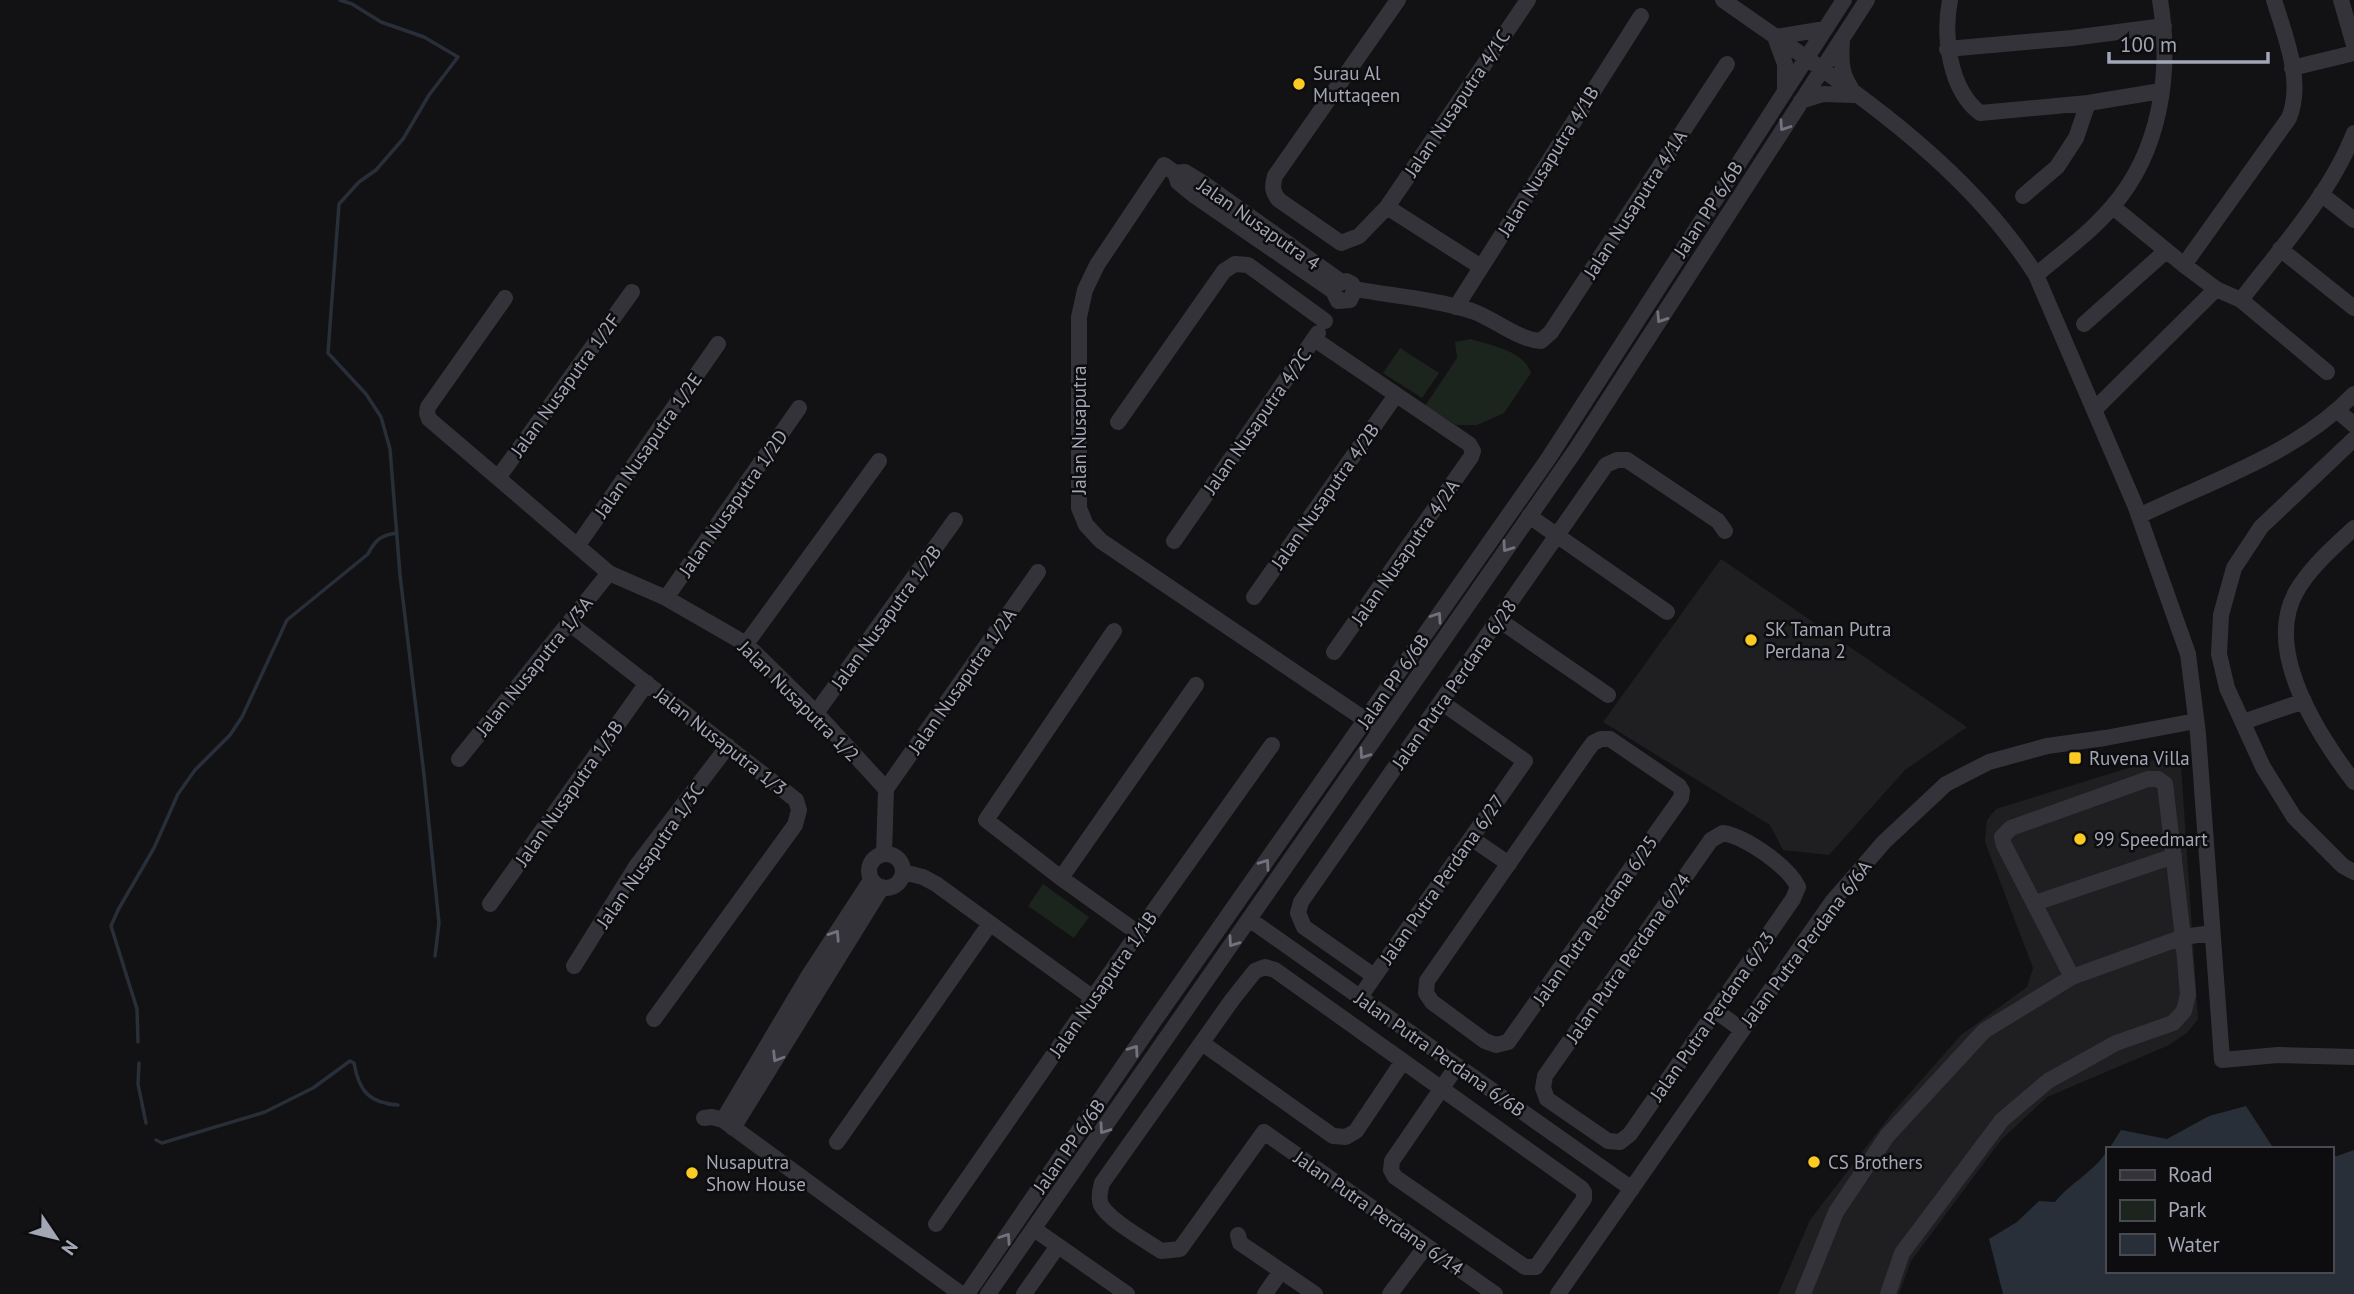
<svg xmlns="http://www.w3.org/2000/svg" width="2354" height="1294" font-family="'PT Sans',sans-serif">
	<rect width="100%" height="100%" fill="#121214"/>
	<path fill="#1f1e21" d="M1721,559L1967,727L1905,770L1829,855L1783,850L1770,825L1603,722Z
		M2167,756L2181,764L2198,1019L2187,1033L2167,1046L2047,1097L2001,1140L1911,1261L1899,1294H1778L1810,1220L1893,1112L1961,1035L2027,987L2033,968L1985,842L1987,820L1996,809Z"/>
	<path fill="#1c241e" d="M1471,339C1492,346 1523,350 1531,373L1504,413L1477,425H1456L1425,406L1457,358L1455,342Z
		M1400,348L1439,373L1422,398L1383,373Z
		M1043,884L1089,917L1074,938L1028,906Z"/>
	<path fill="#282f38" d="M2246,1106L2272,1146L2291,1149H2109L2121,1130L2167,1139L2209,1116Z
		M2354,1150V1294H2003L1989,1239L2017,1222L2039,1201L2055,1202C2070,1183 2094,1172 2107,1151V1271H2331V1155L2337,1156Z"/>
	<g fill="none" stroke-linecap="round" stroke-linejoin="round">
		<path stroke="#282f38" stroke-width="3.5" d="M340,0L352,4L381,22L424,37L458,57L429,95L403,139L376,170L359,182L339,204L328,353L366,394L381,417L390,449L400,575L424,775L439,923L435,956
			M138,1042L137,1009L111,926L118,910L154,848L178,794L195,770L230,735L242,717L287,620L368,554C375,540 381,535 397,533
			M139,1063L138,1084L146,1123
			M156,1140L162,1143L265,1112L313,1088L350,1061L354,1063C359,1092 370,1103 398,1105"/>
		<path stroke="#333339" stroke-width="16" d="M1398,0L1275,176C1272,186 1272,192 1279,200L1341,243L1359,236L1387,207L1528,0
			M1723,0C1836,80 1960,155 2036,275L2135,505L2188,654L2198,734L2222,1060L2278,1055L2354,1057
			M1950,0C1943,36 1949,89 1980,113L2088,103L2161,91
			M2341,0L2354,45
			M1775,37L1785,64V89
			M1775,37L1825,29
			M1842,39C1841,57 1840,73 1851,88
			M1947,49L2072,38L2164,26
			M2292,68L2354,53
			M1801,101L1823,94L1855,95
			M1175,173L1178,182L1195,196L1333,291
			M2321,194L2354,220
			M2023,196L2057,167L2076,138L2088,103
			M1387,207L1481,267
			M2113,207L2184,265L2216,289L2241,300L2327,372
			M2280,249L2354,308
			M2184,265L2289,118C2304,81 2285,36 2274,0
			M2036,275C2062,253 2090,233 2112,207C2161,151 2172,71 2160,0
			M1340,281L1203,183L1185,172L1175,173L1164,165L1097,265L1085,290L1079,317V508L1086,525L1101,541L1373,725
			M1355,289L1350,300L1338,301L1333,291L1335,285L1346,281L1352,284L1355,289C1393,296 1434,299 1472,311C1495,319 1516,339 1541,341L1551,332L1727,64
			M505,298L428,407L427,413L429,419L609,573L666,598L746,644L816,713L886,789L884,854
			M2241,300C2280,249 2331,193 2354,133
			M1456,307L1641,16
			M2084,324L2166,251
			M1314,339L1469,444L1473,451L1471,457L1334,652
			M2095,409L2216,289
			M2338,411L2354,425
			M1118,422L1224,271L1235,264L1248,265L1325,321
			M2354,439L2261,527L2234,568L2221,615L2219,654L2227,688L2263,767L2294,817L2343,866L2354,872
			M498,478L632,292
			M1529,516L1667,612
			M2139,516C2213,480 2296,454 2354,394
			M2354,528C2334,547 2310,567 2296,592C2263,651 2319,736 2354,782
			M1174,541L1318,333
			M578,545L718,344
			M1254,597L1396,395
			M666,598L799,408
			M1499,620L1608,695
			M569,623L796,800L799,810L795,825L654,1019
			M1114,631L986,820L1061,878L1138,933
			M746,644L879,461
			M816,713L955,520
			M2243,722L2304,701
			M1601,739H1610L1679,786L1682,791L1681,798L1508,1042L1496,1045L1485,1041L1432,1002L1426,993L1427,981L1587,751L1593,743Z
			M459,759L609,573
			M886,789L1038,572
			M1723,833C1746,837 1788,866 1798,887L1793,899L1630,1134L1620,1142L1608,1141L1547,1099L1543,1088L1545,1076L1711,840Z
			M1471,838L1509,864
			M869 871a17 17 0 1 1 34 0a17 17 0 1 1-34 0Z
			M903,872L923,877L936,884L1093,998
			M1061,878L1196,685
			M2035,903L2174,856
			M490,904L647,683
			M1249,919L1632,1189
			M574,966L637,865L728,746
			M1374,976L1304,927L1298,913L1301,902L1606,465L1617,460H1627L1718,521L1725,531
			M1360,997L1525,761L1441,702
			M1716,1011L1742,1030
			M1202,1043L1333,1136L1346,1137L1356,1131L1403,1061
			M1457,1066L1392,1161L1391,1170L1395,1177L1525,1267H1536L1584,1199V1192L1581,1188L1275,970L1265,967L1255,971L1232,1000L1102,1183C1100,1190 1098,1198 1101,1205C1110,1221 1145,1240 1161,1251L1180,1249L1264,1132L1495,1294
			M704,1118L712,1117L723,1120L961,1294
			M723,1120L809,975L871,880
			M733,1128L882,887
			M837,1142L989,925
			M936,1224L1138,933L1272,745
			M1034,1229L1127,1294
			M1238,1235L1240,1243L1315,1294
			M967,1294L1152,1024L1548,459L1844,0
			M988,1294L1577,448L1867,0
			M1024,1294L1058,1246
			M1265,1294L1281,1271
			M1390,1294L1426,1246
			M1558,1294L1832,902L1884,842L1946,784L1989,762L2047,746L2105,738L2196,721
			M1803,1294L1836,1212L1887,1136L1984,1031L2072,977L2183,937L2212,933
			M1888,1294L1902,1253L2002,1120L2048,1081L2116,1043L2173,1023L2184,1011L2188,995L2183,937L2165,784L2158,779H2148L2011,828L2002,837L2004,845L2072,977"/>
	</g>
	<defs><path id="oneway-chevron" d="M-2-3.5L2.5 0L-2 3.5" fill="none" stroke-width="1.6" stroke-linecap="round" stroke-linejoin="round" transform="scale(1.75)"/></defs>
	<g stroke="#71727d">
		<use href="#oneway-chevron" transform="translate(1784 126) rotate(124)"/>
		<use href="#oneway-chevron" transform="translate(1661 318) rotate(123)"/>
		<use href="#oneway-chevron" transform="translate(1507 547) rotate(125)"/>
		<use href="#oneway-chevron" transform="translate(1437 617) rotate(-56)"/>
		<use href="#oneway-chevron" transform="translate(1364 754) rotate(125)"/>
		<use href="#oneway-chevron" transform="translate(1265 864) rotate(-55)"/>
		<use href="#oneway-chevron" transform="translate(835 935) rotate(-57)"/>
		<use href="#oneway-chevron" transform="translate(1233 942) rotate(125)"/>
		<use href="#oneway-chevron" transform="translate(1134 1050) rotate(-55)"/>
		<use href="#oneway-chevron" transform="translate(777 1057) rotate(122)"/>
		<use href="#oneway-chevron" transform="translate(1104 1129) rotate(125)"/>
		<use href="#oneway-chevron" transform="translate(1006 1238) rotate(-56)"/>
	</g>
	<g fill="#fbcb23" stroke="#0d0d0f" stroke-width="2.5">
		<circle cx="1299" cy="84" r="7"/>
		<circle cx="1751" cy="640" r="7"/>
		<rect x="2068" y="751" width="14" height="14" rx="3.5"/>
		<circle cx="2080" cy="839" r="7"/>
		<circle cx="1814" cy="1162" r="7"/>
		<circle cx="692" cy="1173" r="7"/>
	</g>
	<g text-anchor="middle" stroke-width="5" stroke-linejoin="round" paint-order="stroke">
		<g font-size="19" fill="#a3a6b5" stroke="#0d0d0f" text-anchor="start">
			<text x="1313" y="80">Surau Al<tspan x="1313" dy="22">Muttaqeen</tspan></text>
			<text x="1765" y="636">SK Taman Putra<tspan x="1765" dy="22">Perdana 2</tspan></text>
			<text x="2089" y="765">Ruvena Villa</text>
			<text x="2094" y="846">99 Speedmart</text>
			<text x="706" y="1169">Nusaputra<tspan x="706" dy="22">Show House</tspan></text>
			<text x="1828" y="1169">CS Brothers</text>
		</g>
		<g font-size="19" fill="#a3a6b5" stroke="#0d0d0f">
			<text transform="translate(1457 103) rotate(-56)" y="7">Jalan Nusaputra 4/1C</text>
			<text transform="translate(1548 161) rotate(-58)" y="7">Jalan Nusaputra 4/1B</text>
			<text transform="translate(1635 204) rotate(-57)" y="7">Jalan Nusaputra 4/1A</text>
			<text transform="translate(1708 209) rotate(-57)" y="7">Jalan PP 6/6B</text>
			<text transform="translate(1259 224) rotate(35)" y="7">Jalan Nusaputra 4</text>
			<text transform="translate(565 385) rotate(-54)" y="7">Jalan Nusaputra 1/2F</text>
			<text transform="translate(1257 421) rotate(-55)" y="7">Jalan Nusaputra 4/2C</text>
			<text transform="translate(1079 430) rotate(-90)" y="7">Jalan Nusaputra</text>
			<text transform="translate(648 445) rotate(-55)" y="7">Jalan Nusaputra 1/2E</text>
			<text transform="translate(1325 496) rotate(-55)" y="7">Jalan Nusaputra 4/2B</text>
			<text transform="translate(733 503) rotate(-55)" y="7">Jalan Nusaputra 1/2D</text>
			<text transform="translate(1405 552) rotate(-55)" y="7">Jalan Nusaputra 4/2A</text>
			<text transform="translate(886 617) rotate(-54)" y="7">Jalan Nusaputra 1/2B</text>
			<text transform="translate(534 666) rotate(-51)" y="7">Jalan Nusaputra 1/3A</text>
			<text transform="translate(962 681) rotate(-55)" y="7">Jalan Nusaputra 1/2A</text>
			<text transform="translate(1393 681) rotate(-55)" y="7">Jalan PP 6/6B</text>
			<text transform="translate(1454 684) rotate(-55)" y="7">Jalan Putra Perdana 6/28</text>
			<text transform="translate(799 701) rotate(45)" y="7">Jalan Nusaputra 1/2</text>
			<text transform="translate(721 741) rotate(38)" y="7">Jalan Nusaputra 1/3</text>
			<text transform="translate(569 793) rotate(-55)" y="7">Jalan Nusaputra 1/3B</text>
			<text transform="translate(650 855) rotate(-55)" y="7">Jalan Nusaputra 1/3C</text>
			<text transform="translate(1442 879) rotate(-55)" y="7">Jalan Putra Perdana 6/27</text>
			<text transform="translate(1595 920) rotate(-55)" y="7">Jalan Putra Perdana 6/25</text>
			<text transform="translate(1806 943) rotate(-53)" y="7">Jalan Putra Perdana 6/6A</text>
			<text transform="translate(1628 958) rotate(-55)" y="7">Jalan Putra Perdana 6/24</text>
			<text transform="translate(1103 984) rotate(-55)" y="7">Jalan Nusaputra 1/1B</text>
			<text transform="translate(1712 1016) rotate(-55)" y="7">Jalan Putra Perdana 6/23</text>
			<text transform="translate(1440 1054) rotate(35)" y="7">Jalan Putra Perdana 6/6B</text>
			<text transform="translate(1069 1146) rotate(-55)" y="7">Jalan PP 6/6B</text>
			<text transform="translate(1379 1213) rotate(35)" y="7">Jalan Putra Perdana 6/14</text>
		</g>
	</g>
	<rect x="2106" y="1147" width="228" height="126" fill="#0d0d0f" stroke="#494a51" stroke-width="2"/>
	<rect x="2120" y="1170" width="35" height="10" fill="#333339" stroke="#494a51" stroke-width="2"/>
	<text x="2168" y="1182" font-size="21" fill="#a3a6b5">Road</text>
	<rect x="2120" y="1200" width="35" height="21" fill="#1c241e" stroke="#494a51" stroke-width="2"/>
	<text x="2168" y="1217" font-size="21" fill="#a3a6b5">Park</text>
	<rect x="2120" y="1234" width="35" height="21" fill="#282f38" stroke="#494a51" stroke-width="2"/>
	<text x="2168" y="1252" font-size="21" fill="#a3a6b5">Water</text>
	<g transform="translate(56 1238) rotate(125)" stroke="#0d0d0f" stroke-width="5" paint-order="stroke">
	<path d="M0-5L12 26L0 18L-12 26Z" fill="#a3a6b5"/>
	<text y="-10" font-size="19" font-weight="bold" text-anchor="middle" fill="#a3a6b5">N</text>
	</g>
	<path d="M2109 52v10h159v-10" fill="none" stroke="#a3a6b5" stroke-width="3.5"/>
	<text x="2120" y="52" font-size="21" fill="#a3a6b5" stroke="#0d0d0f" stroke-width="5" paint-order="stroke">100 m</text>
</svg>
